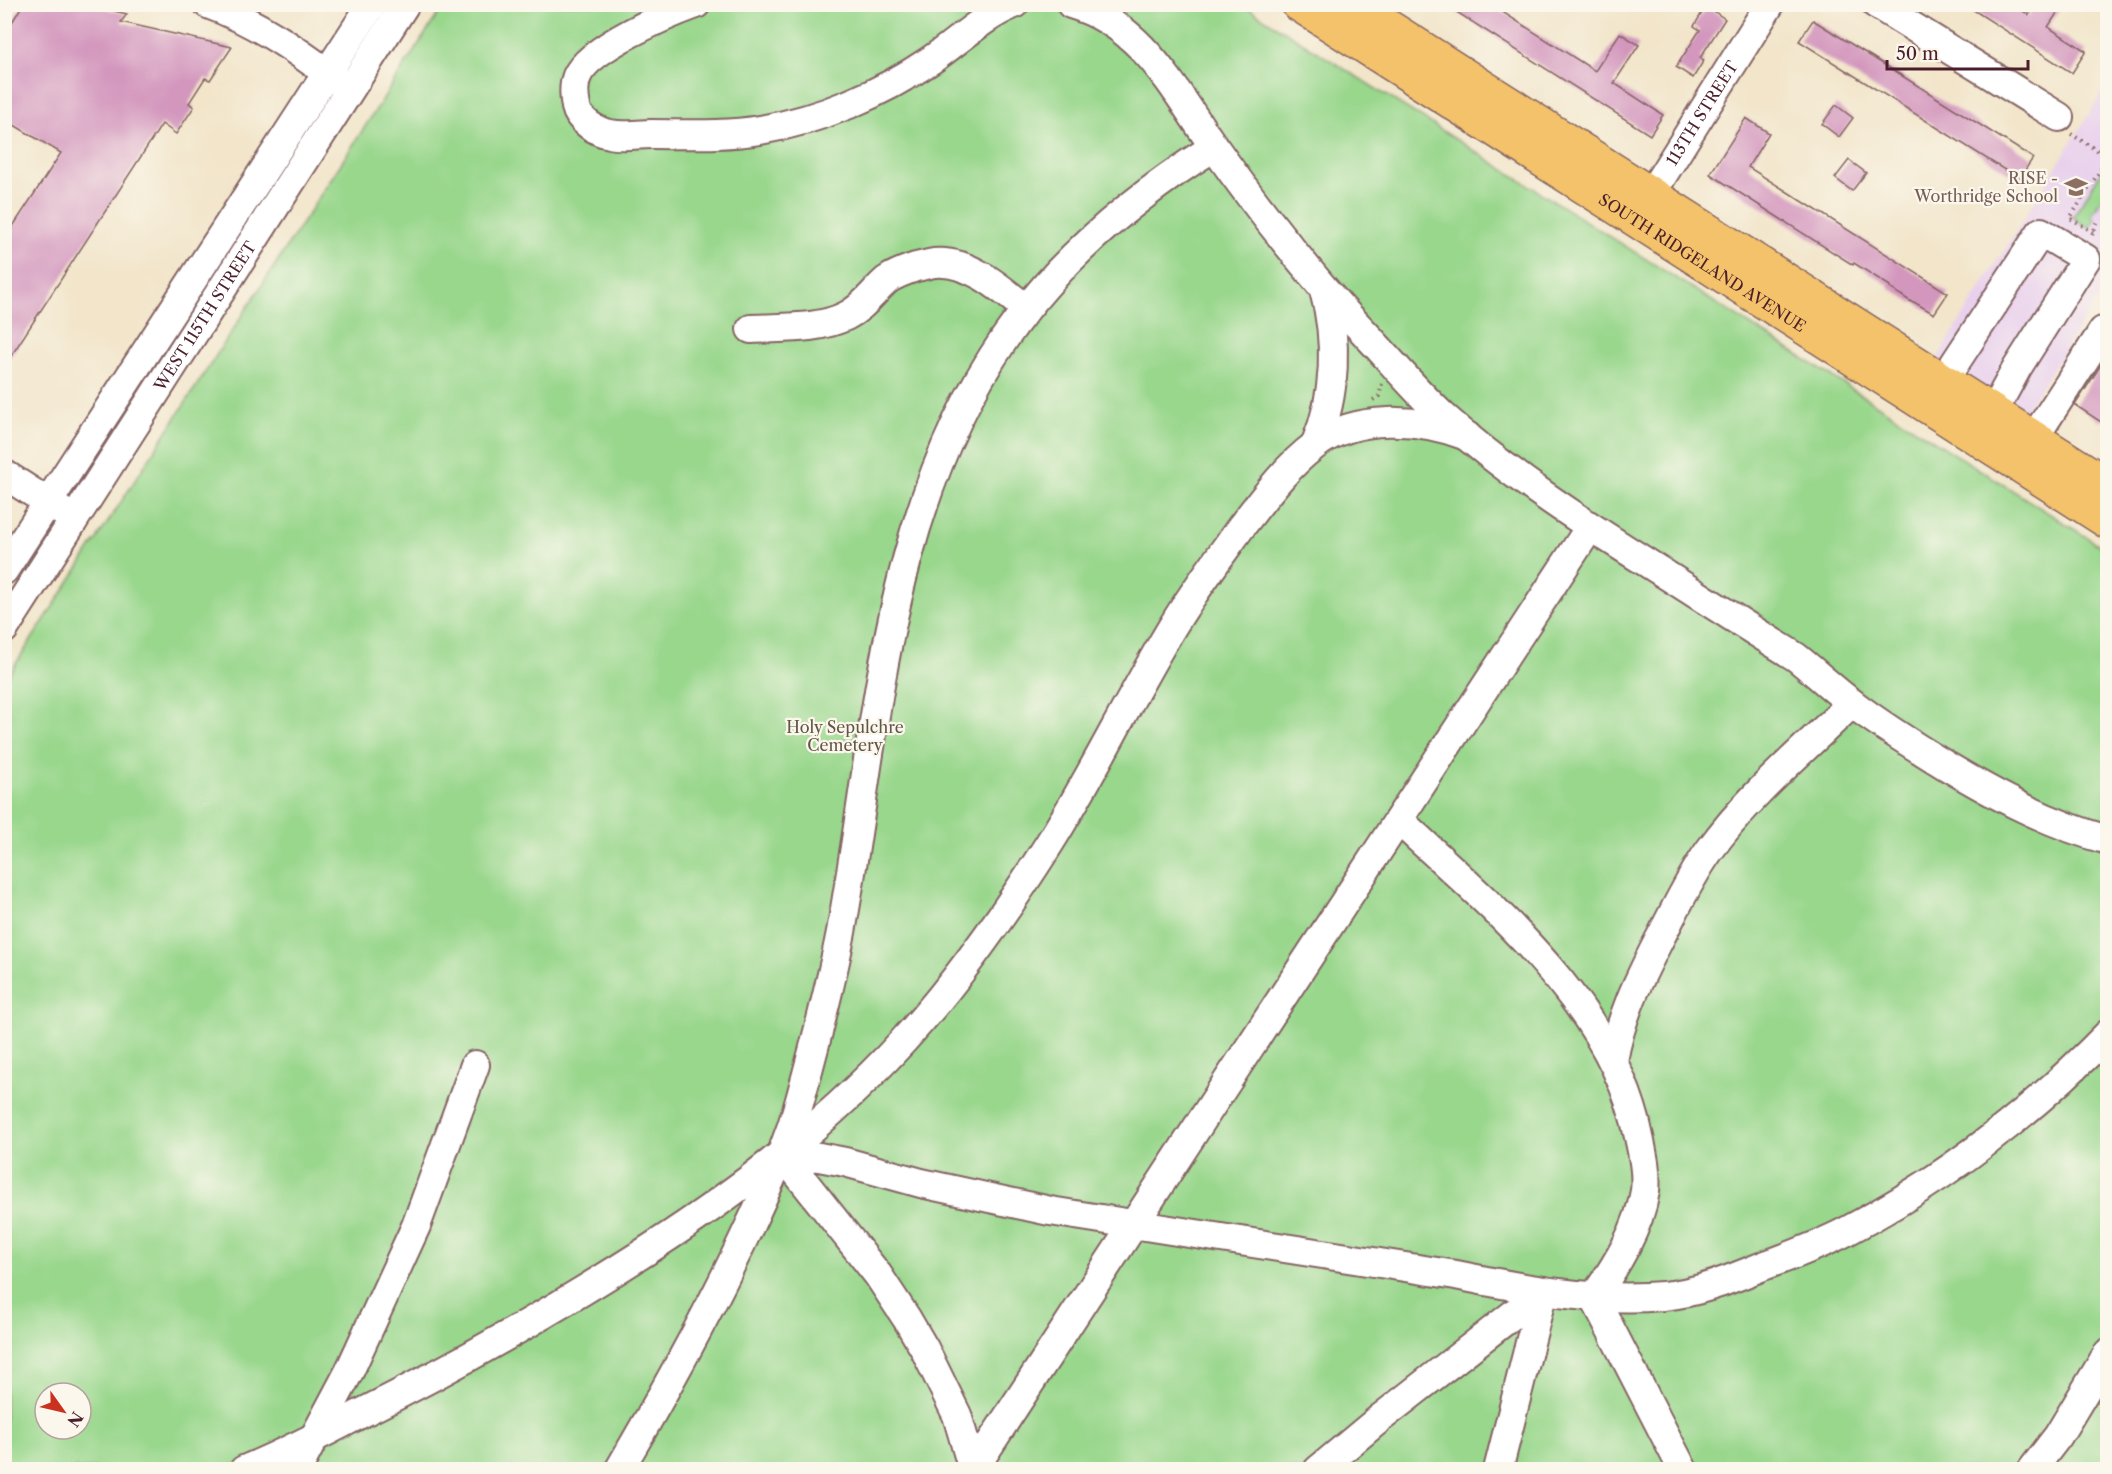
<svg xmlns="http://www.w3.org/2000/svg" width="2112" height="1474" font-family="'Libre Caslon Text',serif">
	<rect width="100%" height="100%" fill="#fbf7ec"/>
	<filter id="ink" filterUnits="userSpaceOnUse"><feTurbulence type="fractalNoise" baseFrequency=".0167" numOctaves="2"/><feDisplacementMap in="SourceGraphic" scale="12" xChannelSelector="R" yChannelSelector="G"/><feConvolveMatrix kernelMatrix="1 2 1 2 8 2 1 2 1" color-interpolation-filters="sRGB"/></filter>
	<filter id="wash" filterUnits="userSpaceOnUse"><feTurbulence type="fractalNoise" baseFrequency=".008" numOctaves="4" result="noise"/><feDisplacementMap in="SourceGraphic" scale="24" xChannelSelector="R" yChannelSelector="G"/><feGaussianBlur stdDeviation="1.35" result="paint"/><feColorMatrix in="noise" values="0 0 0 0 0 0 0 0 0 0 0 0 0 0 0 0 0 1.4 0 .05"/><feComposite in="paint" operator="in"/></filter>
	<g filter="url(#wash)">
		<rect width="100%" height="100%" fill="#f2e5ca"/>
		<path fill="#e9d1ed" d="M2107,85V290L2104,289L2018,422L1933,365Z"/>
		<path fill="#99d78c" stroke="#727b5c" stroke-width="1.5" fill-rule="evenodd" d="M444,5H1243L2107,550V1469H5L4,682ZM45,1393H81V1429H45Z
			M2107,163V190L2091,216L2095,219L2089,228L2073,217Z"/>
		<g id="blocks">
			<path fill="#d396bd" d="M23,4H85L127,14L121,22L232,47L210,80L205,78L189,103L194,107L176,134L162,124L4,367V240L61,153L4,119V22L11,24Z
				M1444,4H1490L1595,71L1620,33L1639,45L1614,83L1663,115L1650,135Z
				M1964,4H2012L2029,15L2036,4H2063L2048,27L2086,51L2072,73Z
				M1706,6L1725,19L1700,58L1704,60L1693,78L1676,67L1700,30L1694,26Z
				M1813,20L2033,158L2019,179L1799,41Z
				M1836,105L1853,118L1839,137L1822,124Z
				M1746,118L1769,133L1748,167L1948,293L1934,314L1914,302L1913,303L1890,288V286L1854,263L1853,265L1710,174Z
				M1849,160L1866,173L1852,191L1835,178Z
				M2108,354V411L2101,422L2075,405Z"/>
		</g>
	</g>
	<g filter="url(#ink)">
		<use href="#blocks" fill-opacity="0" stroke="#856463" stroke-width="1.5"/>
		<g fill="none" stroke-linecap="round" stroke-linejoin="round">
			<g stroke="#856463" stroke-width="32">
				<g id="minor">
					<path d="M208,4C257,22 301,53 342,84"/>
					<path d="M696,4C666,15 590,47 577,76C573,86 574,97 576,107C579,121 597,132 610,134C623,137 638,134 651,134C687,134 724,136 760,130C820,120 881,94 931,60C959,41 982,17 1014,4"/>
					<path d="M1071,4C1144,25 1174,91 1215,148C1248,195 1284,241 1321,285C1338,306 1357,324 1375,344C1397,368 1419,394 1443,416C1506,472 1577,519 1649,564C1698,595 1746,626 1796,657C1815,672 1833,689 1853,704C1882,726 1914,746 1945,765C1997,796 2049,824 2108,840"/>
					<path d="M1876,4L2059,117"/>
					<path id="s1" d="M1639,213L1770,4"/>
					<path d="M751,329C782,327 818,330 846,316C863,308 873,292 887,280C895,274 907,270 916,267C922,266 928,264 934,263C968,259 1002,289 1026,309"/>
					<path d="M1946,382L1953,366L2041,232L2086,259L2017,368L1993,412"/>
					<path d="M2034,438L2103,331L2108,330"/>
					<path d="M1316,443C1336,395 1338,340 1324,290"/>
					<path d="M4,474L63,512"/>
					<path d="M4,570L372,4"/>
					<path id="s2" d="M4,629L405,4"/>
					<path d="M1399,820C1491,907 1613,1005 1639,1137C1643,1155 1647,1173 1645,1191C1639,1229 1616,1266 1594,1297L1683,1470"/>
					<path d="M1613,1061C1621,1016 1637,983 1658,942C1674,912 1689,879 1709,851C1748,796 1804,750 1852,703"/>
					<path d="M244,1470C283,1454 320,1435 358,1415C408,1390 457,1364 506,1336C649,1254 792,1163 904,1040C958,981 1006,912 1049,844C1094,773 1130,696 1174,624C1194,591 1218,559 1241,527C1263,499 1285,468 1314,446C1356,413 1420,418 1467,436"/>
					<path d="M297,1470L349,1372L416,1226L475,1065"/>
					<path d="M619,1470C666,1390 711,1309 750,1225C769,1184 788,1143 800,1100C815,1045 830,989 841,932C878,730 884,513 1005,338C1059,259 1134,197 1214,147"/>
					<path d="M973,1470L957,1415L924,1348L907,1319L878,1275L782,1154L819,1157L845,1162L921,1183L1050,1211L1456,1275C1524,1289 1593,1302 1663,1296C1698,1293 1731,1279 1763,1266C1791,1256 1820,1245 1847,1231C1944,1180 2031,1113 2108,1034"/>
					<path d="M973,1470L1590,527"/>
					<path d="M1318,1470L1378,1420L1543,1291"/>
					<path d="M1498,1470L1543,1291"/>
					<path d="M2032,1470L2058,1436L2108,1353"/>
				</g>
			</g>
			<g stroke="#856463" stroke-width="36">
				<g id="major">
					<path id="s3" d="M1298,4L2108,522"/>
					<path d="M1353,4L2108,485"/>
				</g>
			</g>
			<path stroke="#856463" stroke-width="4" stroke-dasharray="1.5 4.5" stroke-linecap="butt" d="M2071,134L2108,157
				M2093,232L2070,218L2108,158
				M2092,235L2098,221
				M1373,400L1379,396L1382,384"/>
			<use href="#minor" stroke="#fff" stroke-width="28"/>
			<use href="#major" stroke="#f3c26a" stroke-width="33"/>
		</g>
	</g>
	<defs>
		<g id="school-bare" transform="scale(1.8)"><path d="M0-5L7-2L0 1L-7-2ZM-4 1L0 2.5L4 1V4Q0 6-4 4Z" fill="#8d6e63" stroke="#fbf7ec" stroke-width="2.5" paint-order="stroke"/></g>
	</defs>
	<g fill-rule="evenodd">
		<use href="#school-bare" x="2076" y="187"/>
	</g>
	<g text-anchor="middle" stroke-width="4.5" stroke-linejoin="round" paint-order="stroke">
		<g font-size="16" fill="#4a1f2b" stroke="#fbf7ec">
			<text dy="6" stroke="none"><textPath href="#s1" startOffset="118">113TH STREET</textPath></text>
			<text dy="6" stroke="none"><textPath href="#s3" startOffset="480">SOUTH RIDGELAND AVENUE</textPath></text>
			<text dy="6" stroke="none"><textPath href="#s2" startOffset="372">WEST 115TH STREET</textPath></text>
		</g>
		<g font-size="16" fill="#785e54" stroke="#fbf7ec" text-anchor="end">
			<text x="2058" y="184">RISE -<tspan x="2058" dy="18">Worthridge School</tspan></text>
		</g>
		<g font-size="16" fill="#625648" stroke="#fbf7ec">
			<text x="845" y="733">Holy Sepulchre<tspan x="845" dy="18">Cemetery</tspan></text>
		</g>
	</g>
	<rect width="2112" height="1474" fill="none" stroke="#fbf7ec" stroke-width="24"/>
	<g transform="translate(63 1411) rotate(124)"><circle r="28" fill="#fbf7ec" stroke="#b4a19f" stroke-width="1.5"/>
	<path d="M0-4.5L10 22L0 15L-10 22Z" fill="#c8321e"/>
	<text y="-9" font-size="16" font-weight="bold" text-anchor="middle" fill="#4a1f2b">N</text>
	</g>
	<path d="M1887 60v9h141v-9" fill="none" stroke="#4a1f2b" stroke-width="3"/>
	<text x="1896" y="60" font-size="18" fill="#4a1f2b" stroke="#fbf7ec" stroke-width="4.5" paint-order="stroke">50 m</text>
</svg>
